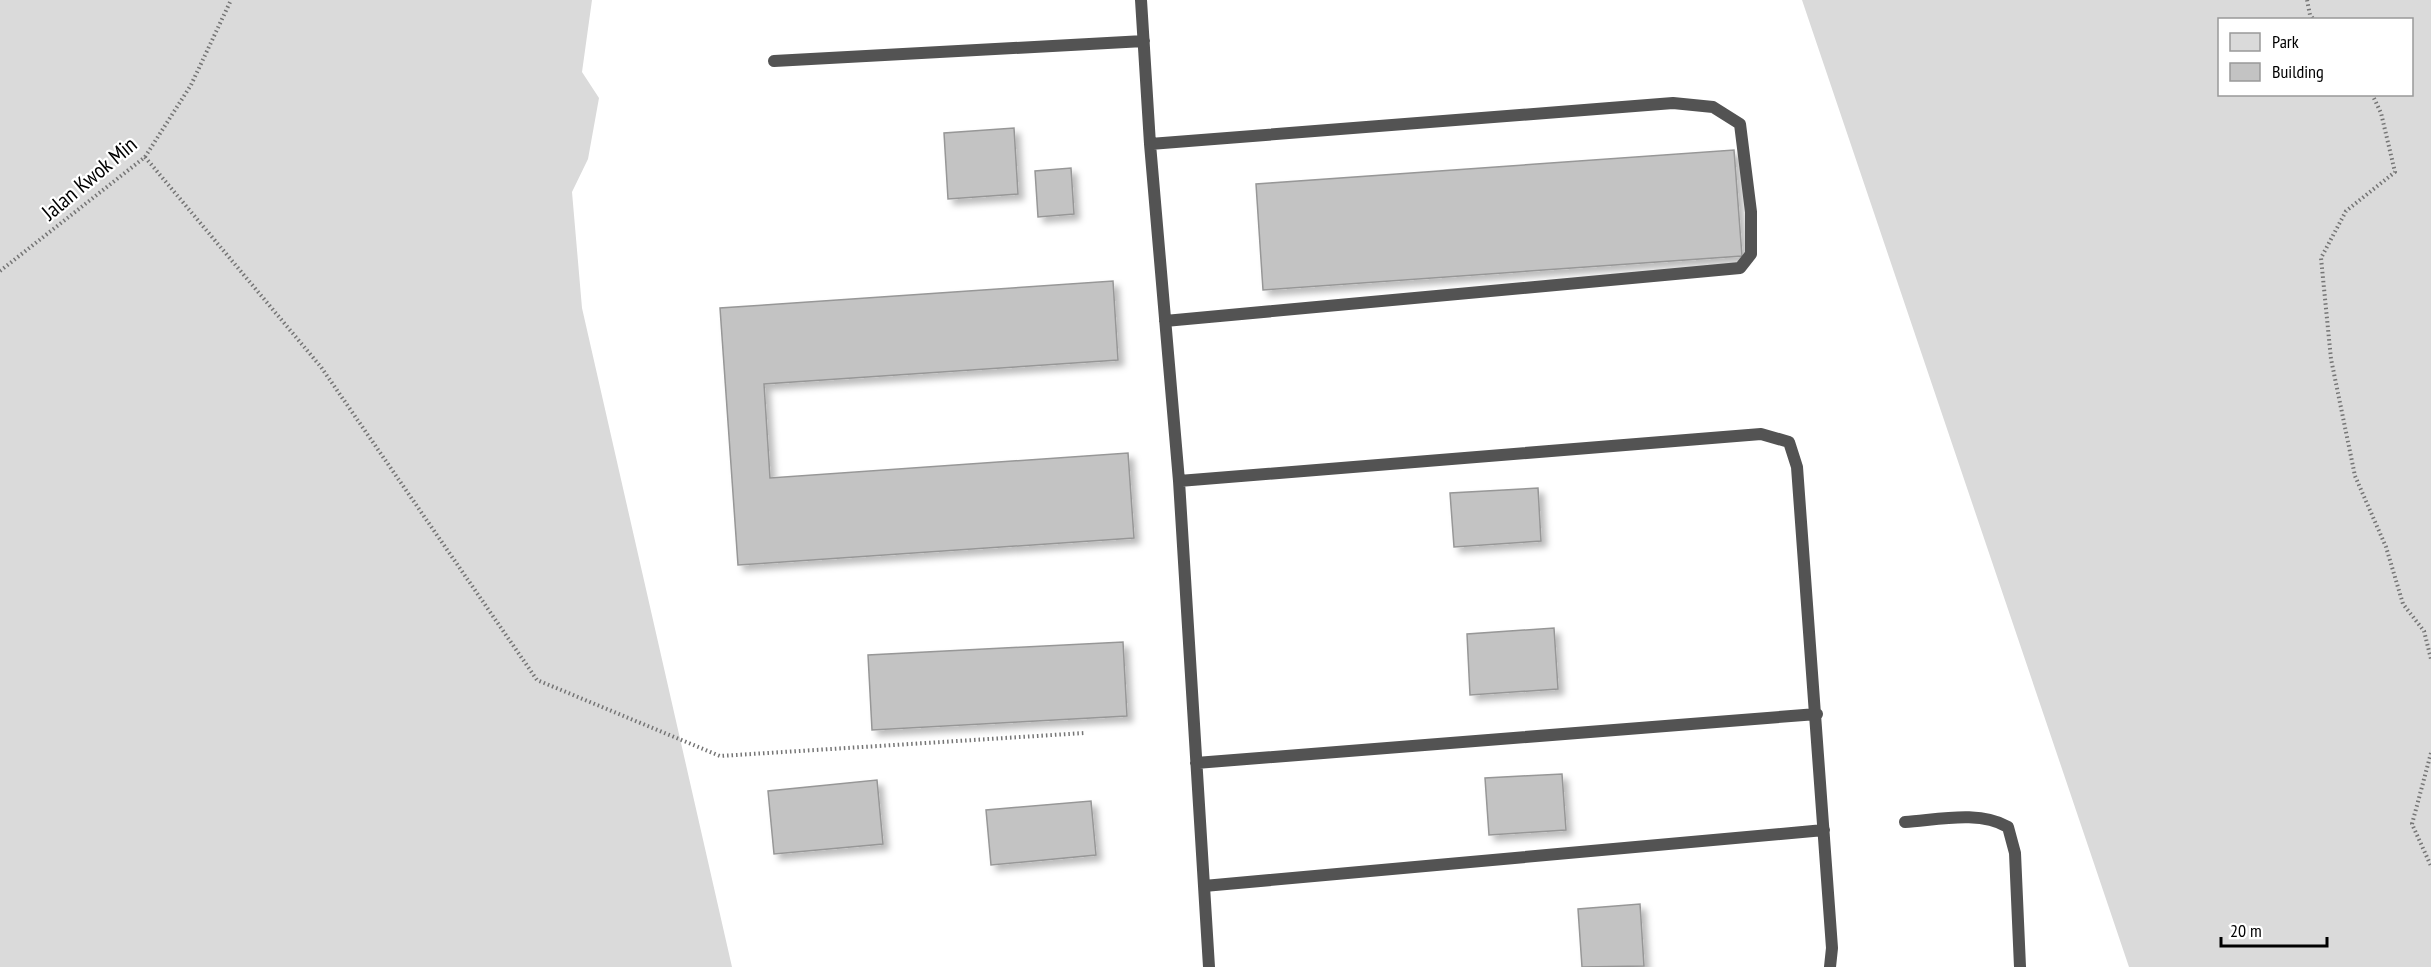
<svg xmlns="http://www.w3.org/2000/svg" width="2431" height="967" font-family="'PT Sans Narrow',sans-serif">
	<defs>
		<filter id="shadow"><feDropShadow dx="5.5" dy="5.5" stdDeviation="3" flood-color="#0004"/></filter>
	</defs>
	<rect width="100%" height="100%" fill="#fff"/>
	<path fill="#dadada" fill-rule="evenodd" d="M0,0H592L582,72L599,98L588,159L572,192L582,308L732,967H0Z
		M1802,0H2431V967H2129ZM2220,20H2412V94H2220Z"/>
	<path fill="#c3c3c3" stroke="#979797" stroke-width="1.5" filter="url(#shadow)" d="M1014,128L1018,194L948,199L944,133Z
		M1734,150L1742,256L1263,290L1256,184Z
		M1071,168L1074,214L1038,217L1035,171Z
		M1113,281L1118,360L764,384L770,478L1128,453L1134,538L738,565L720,308Z
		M1538,488L1541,541L1454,547L1450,493Z
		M1554,628L1558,689L1470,695L1467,634Z
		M1123,642L1127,716L872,730L868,655Z
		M1562,774L1566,830L1489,835L1485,778Z
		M877,780L883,844L774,854L768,791Z
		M1091,801L1096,855L991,865L986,810Z
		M1640,904L1644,966L1582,967L1578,909Z"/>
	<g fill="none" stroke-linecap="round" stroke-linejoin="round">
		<path stroke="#757575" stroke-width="4" stroke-dasharray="1.5 3" stroke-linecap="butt" d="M2307,0L2310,15L2314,20
			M2372,94L2381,113L2395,172L2346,211L2321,258L2331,359L2355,476L2386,547L2403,604L2424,631L2431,659
			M145,157L321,367L537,680L720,756L1084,733
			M0,271L145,157L191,85L231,0
			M2431,753L2412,824L2431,866"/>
		<path stroke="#535353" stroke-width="12" d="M1141,0L1150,144L1179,481L1209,967
			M774,61L1144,41
			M1150,144L1673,103L1713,107L1740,124L1751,212V254L1740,268L1165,321
			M1179,481L1761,434L1789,442L1797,467L1832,948L1830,967
			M1196,763L1817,714
			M1905,822C1937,820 1979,810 2008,827L2015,853L2020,967
			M1204,886L1824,830"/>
	</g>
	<g text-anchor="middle" stroke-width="4.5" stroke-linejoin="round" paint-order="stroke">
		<g font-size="22" fill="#000" stroke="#fff">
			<text transform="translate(89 178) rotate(-40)" y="8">Jalan Kwok Min</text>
		</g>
	</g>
	<rect x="2218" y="18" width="195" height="78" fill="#ffffff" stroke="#999999" stroke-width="1.5"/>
	<rect x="2230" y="33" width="30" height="18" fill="#dadada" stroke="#999999" stroke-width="1.5"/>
	<text x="2272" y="48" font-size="18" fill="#000000">Park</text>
	<rect x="2230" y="63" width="30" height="18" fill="#c3c3c3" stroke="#999999" stroke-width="1.5"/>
	<text x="2272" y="78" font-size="18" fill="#000000">Building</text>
	<path d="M2221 937v9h106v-9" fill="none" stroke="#000000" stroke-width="3"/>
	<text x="2230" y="937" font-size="18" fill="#000000" stroke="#ffffff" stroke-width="4.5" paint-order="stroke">20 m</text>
</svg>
